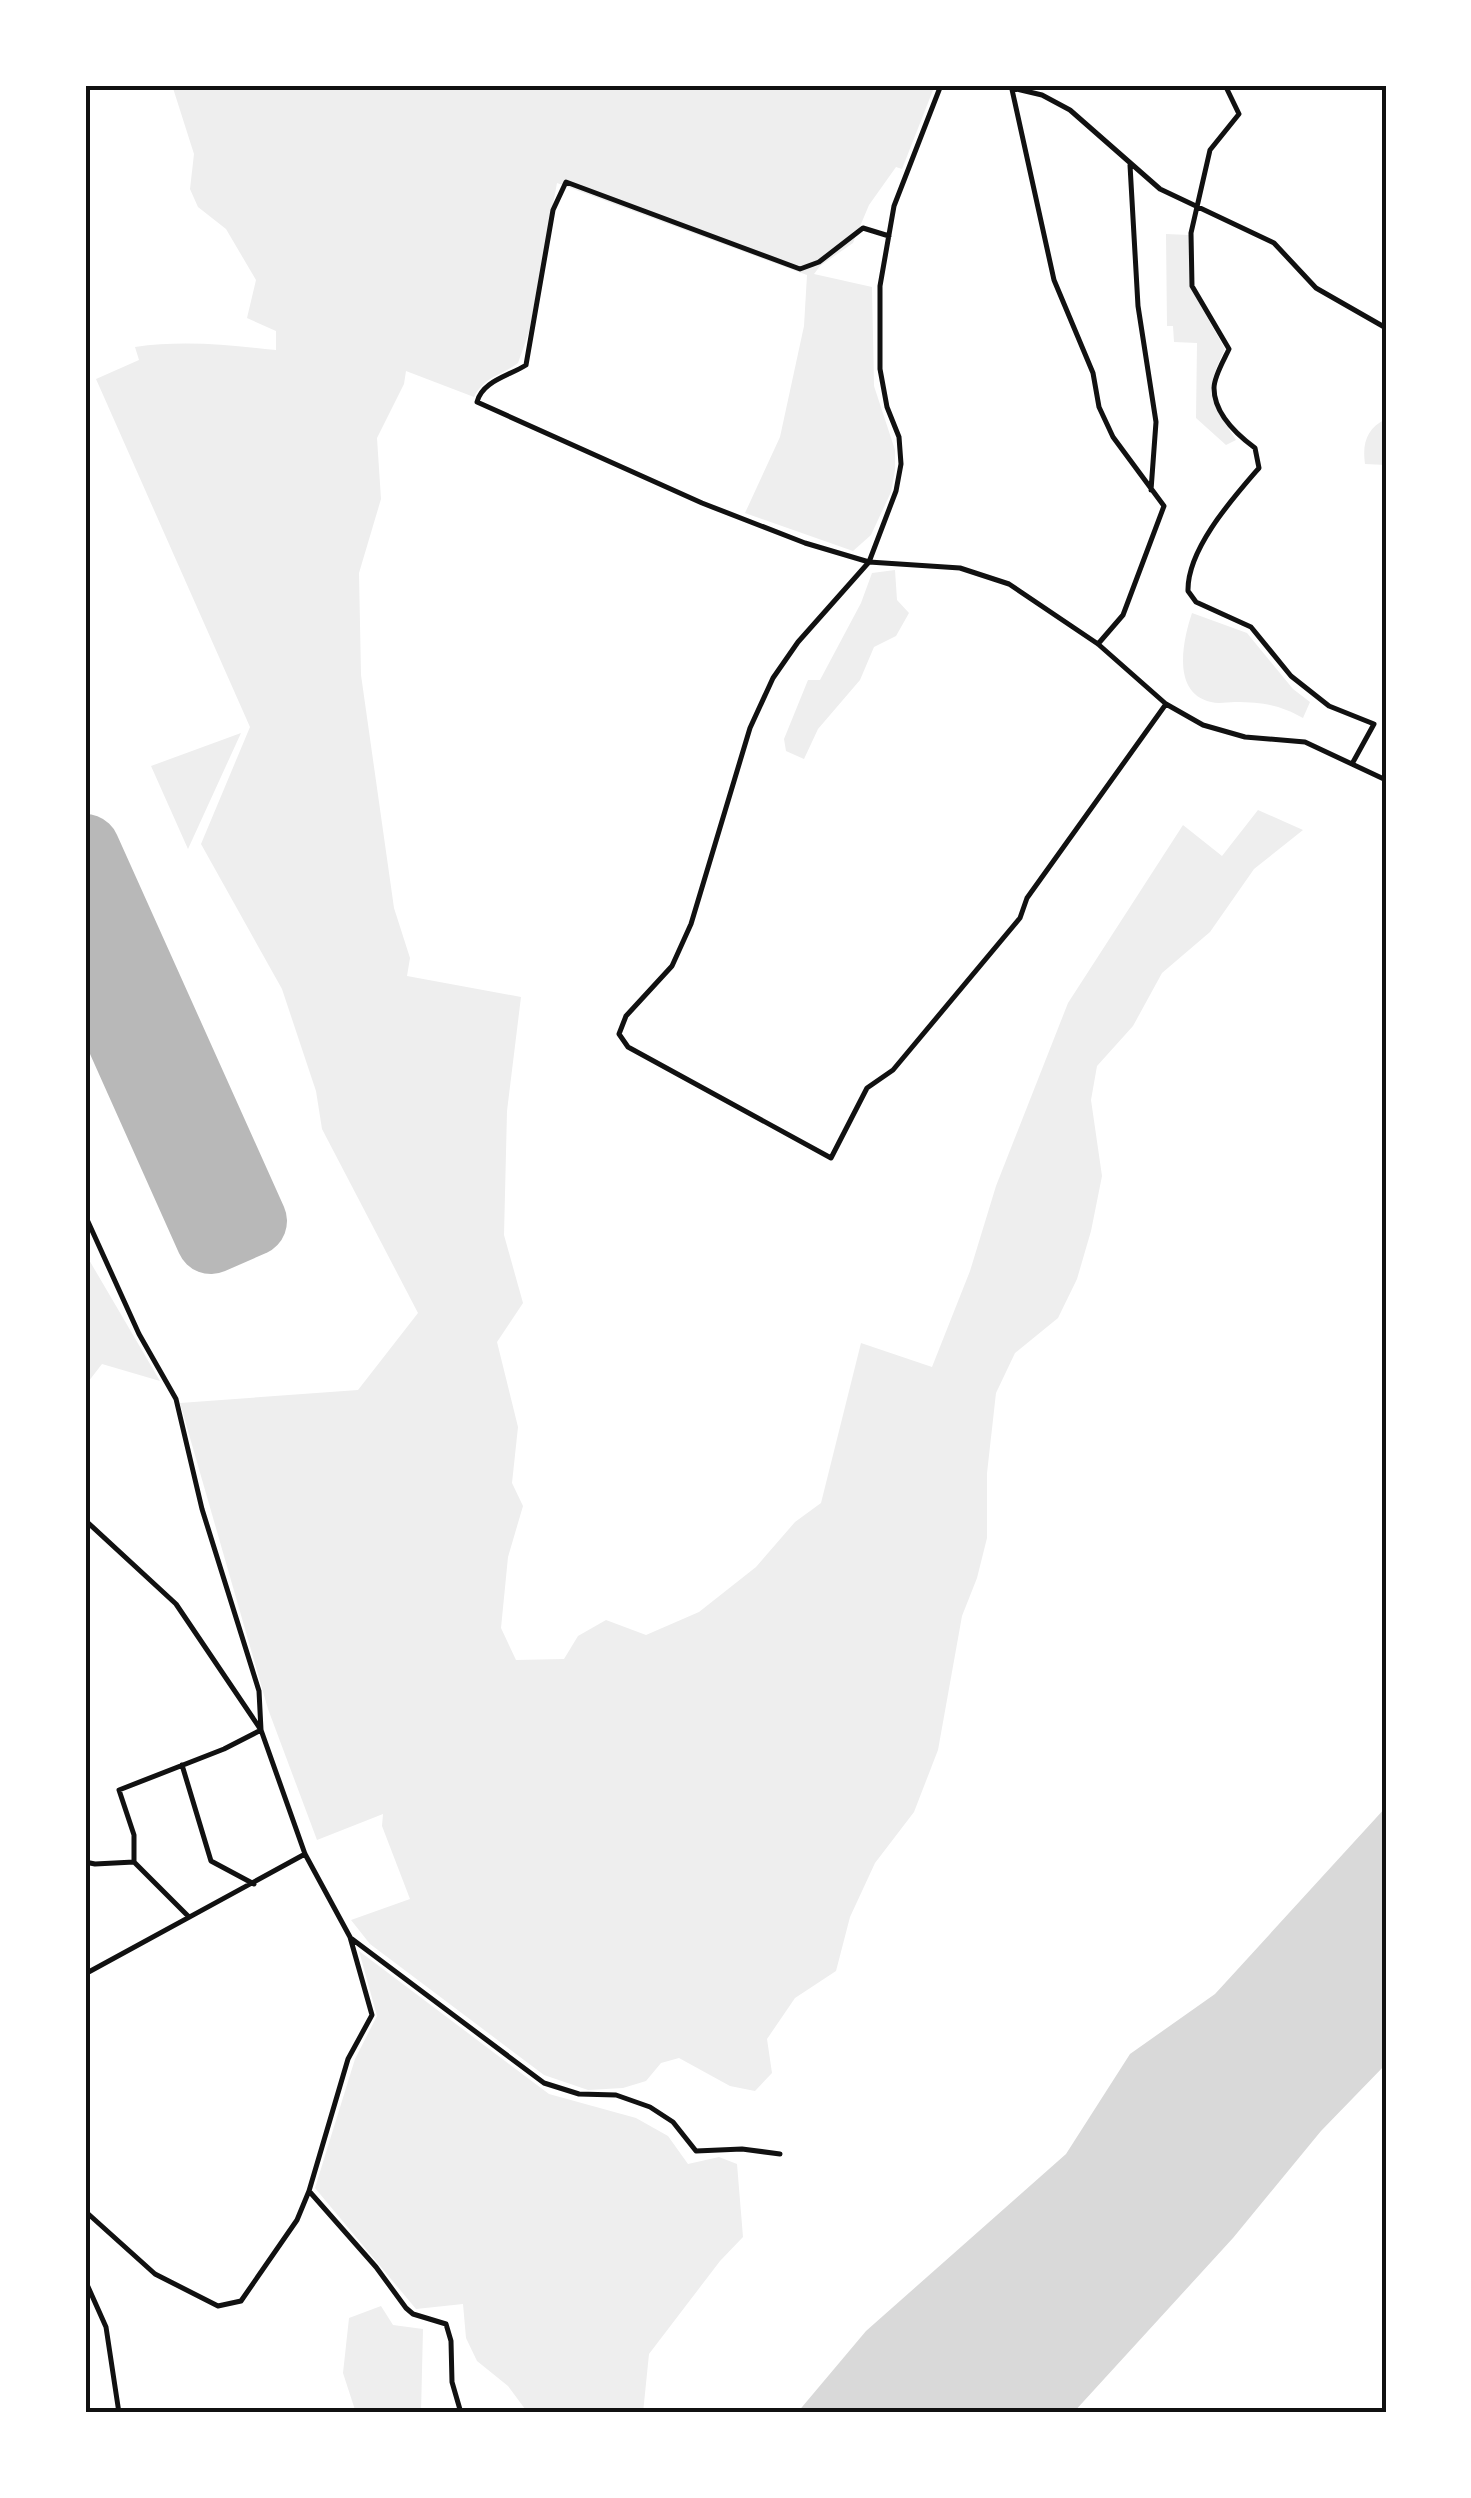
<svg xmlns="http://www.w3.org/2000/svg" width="1471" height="2498" font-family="'Noto Serif',serif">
	<rect width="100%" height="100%" fill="#fff"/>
	<path fill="#eee" d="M172,85H935L902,169L896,167L869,205L853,243L820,266L814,274L872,287L874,386L895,450V470L891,492L871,535L853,551L745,513L780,437L804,326L807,275L557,183L529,332L518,363C501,376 485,376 474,397L406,371L404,384L377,438L381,499L359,573L361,675L394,908L410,958L407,976L521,997L507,1111L504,1235L523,1303L497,1342L518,1427L512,1483L523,1506L508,1557L501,1628L516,1660L564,1659L578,1636L606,1620L646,1635L699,1612L756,1567L795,1522L821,1503L861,1343L932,1367L970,1271L996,1186L1068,1003L1183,825L1222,856L1258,810L1303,830L1254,869L1210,932L1162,973L1133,1026L1097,1066L1091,1100L1102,1176L1091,1231L1077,1279L1058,1318L1015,1353L996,1393L987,1473V1538L977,1578L962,1616L938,1750L914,1812L875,1863L850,1917L836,1971L795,1998L767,2039L772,2073L755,2091L730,2086L679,2058L661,2063L646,2081L623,2088L588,2090L544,2075L370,1944L351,1920L410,1899L382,1826L383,1814L317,1840L268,1709L180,1403L358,1390L418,1313L322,1129L316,1091L282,989L201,844L250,727L96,379L139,360L135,347C183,340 229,345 276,350V331L247,318L256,280L226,229L198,207L190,189L194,154Z
		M1166,234L1189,235L1190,287L1225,349C1202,396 1210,398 1236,440L1226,445L1196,418L1197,343L1174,342L1173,326H1167Z
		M1386,419V465L1365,464C1362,443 1367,428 1386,419Z
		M895,570L897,600L909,613L896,636L874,647L860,680L818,729L804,759L786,751L784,739L808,680H820L861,603L872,573Z
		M1192,613L1247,633L1293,689L1310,702L1303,718C1280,705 1262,702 1235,702C1227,702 1219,704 1211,702C1171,693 1183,640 1192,613Z
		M241,733L188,849L151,766Z
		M85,1253L160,1381L102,1364L85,1386Z
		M359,1951L549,2094L636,2118L668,2136L688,2164L719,2157L737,2164L743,2237L720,2261L649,2354L643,2413H528L508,2386L477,2361L466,2338L463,2304L416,2309L315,2188L355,2059L377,2016Z
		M381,2306L393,2325L423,2329L421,2413H356L343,2373L349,2318Z"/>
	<path fill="#d9d9d9" d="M1386,1807V2064L1321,2131L1233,2238L1073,2413H797L866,2331L1066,2154L1130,2054L1215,1994Z"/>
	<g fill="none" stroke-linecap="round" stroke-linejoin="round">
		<path stroke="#b8b8b8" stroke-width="70" d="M85,849L252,1221L211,1239L85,957"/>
		<path stroke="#111" stroke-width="5" d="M941,85L894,206L880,286V369L887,407L899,437L901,464L896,491L869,562L798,642L773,678L750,728L691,924L672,966L626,1016L619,1034L628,1047L831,1158L867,1088L893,1070L1020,918L1027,898L1166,704
			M1011,85L1054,280L1093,373L1099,407L1113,437L1164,506L1123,615L1098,644
			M1225,85L1239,114L1210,150L1191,233L1192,286L1229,349C1224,360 1214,376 1214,388C1214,413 1236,434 1255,448L1259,468C1233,498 1187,549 1188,591L1196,602L1251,627L1291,676L1329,706L1374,724L1352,764
			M1012,88L1042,95L1070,110L1160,189L1274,243L1316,288L1386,328
			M1130,165L1138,306L1156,422L1151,490
			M889,236L863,228L819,262L800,269L566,182L553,210L526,365C509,376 482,381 477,402L702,503L805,543L869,562L960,568L1009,584L1098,644L1166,704L1203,725L1245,737L1305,742L1386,780
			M85,1215L139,1334L176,1399L202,1509L259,1691L261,1730L305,1854L350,1937L372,2015L348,2059L309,2191L376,2267L406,2308L413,2314L446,2324L451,2341L452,2382L461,2413
			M85,1520L176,1604L261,1730L224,1749L119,1790L134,1835V1862
			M182,1765L211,1861L254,1884
			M85,1862L95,1864L134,1862L189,1917
			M352,1939L544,2083L579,2094L616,2095L650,2107L673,2122L696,2151L742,2149L780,2154
			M85,1974L305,1854
			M85,2211L155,2274L218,2306L241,2301L297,2220L309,2191
			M85,2280L106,2327L119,2413"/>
	</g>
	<rect width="1471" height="2498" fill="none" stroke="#ffffff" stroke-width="175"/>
	<rect x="88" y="88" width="1296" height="2322" fill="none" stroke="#111" stroke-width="4"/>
</svg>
